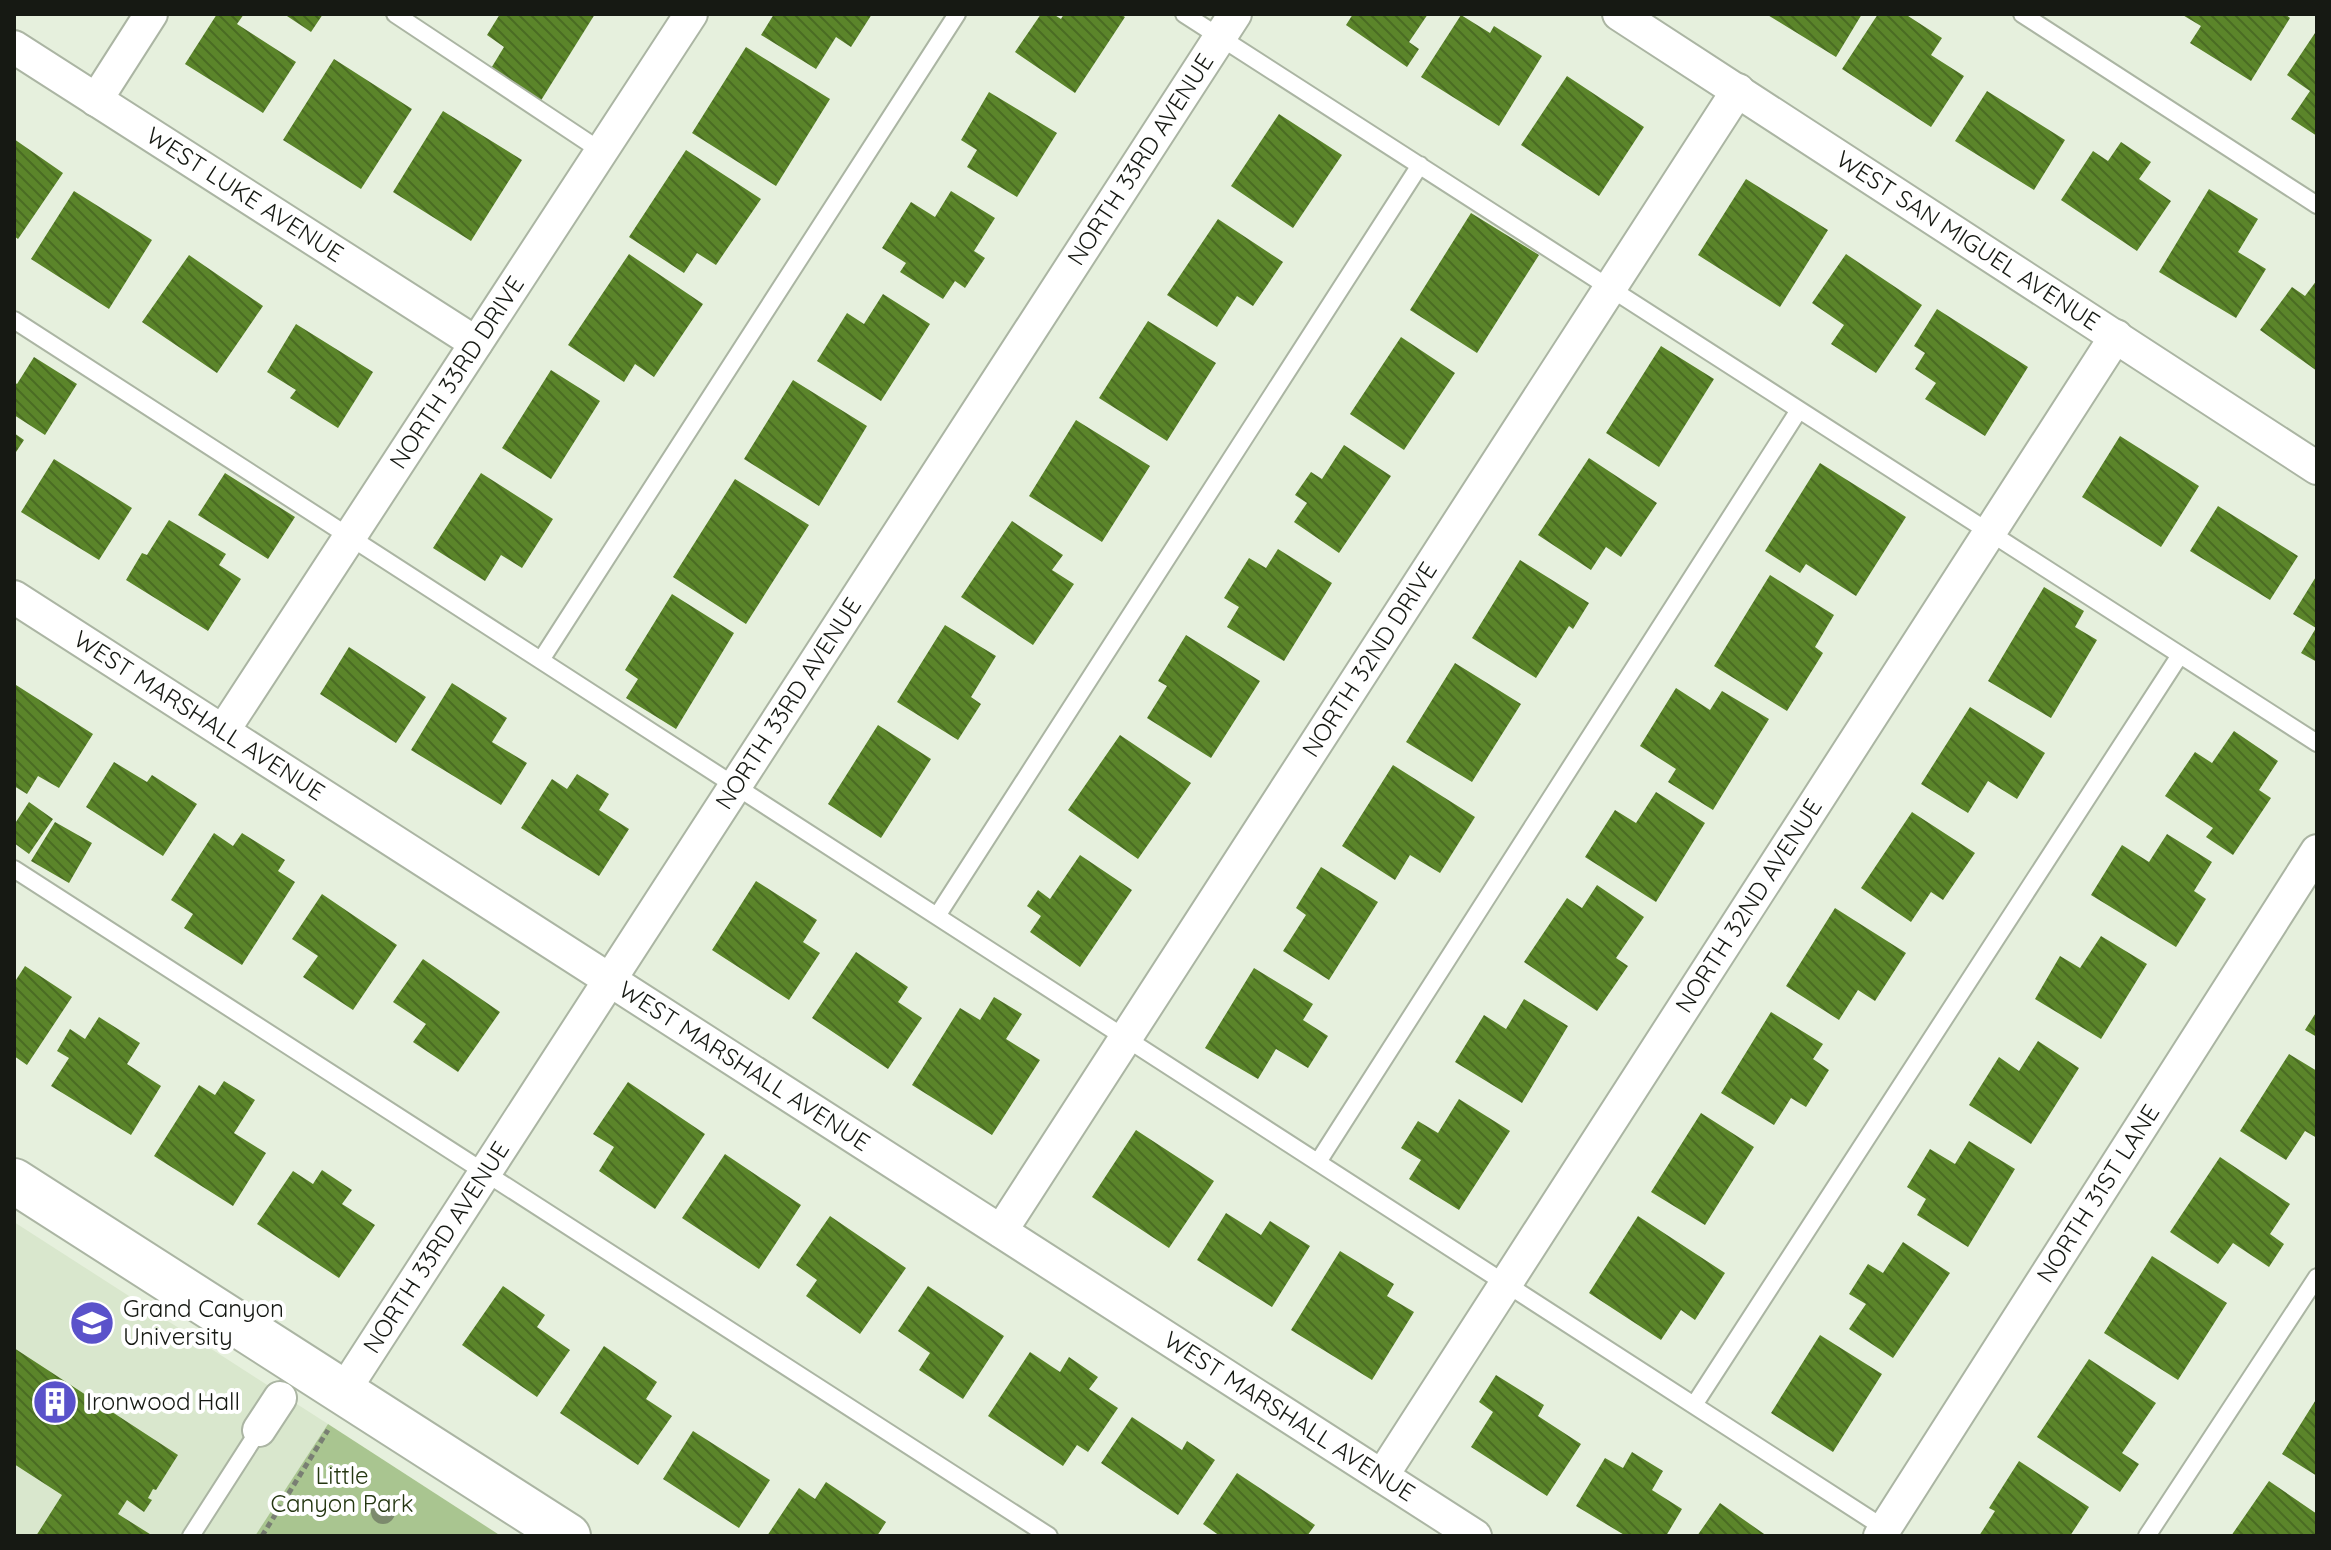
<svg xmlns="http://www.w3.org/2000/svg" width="2331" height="1550" font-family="Quicksand,sans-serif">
	<defs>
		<pattern id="building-back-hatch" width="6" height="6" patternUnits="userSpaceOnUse" patternTransform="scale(2)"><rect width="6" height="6" fill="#5b852a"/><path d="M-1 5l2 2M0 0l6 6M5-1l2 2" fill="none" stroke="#4a6c23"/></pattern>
	</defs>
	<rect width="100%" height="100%" fill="#e6f0dd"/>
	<path fill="#d9e7cd" d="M14,1222L328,1424L255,1536H14Z"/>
	<path fill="#a9c590" d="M328,1424L501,1536H255Z"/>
	<path fill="url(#building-back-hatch)" d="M217,14H244L237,24L296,62L263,113L185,64Z
		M284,14H323L311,32Z
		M500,14H595L540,102L490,70L504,47L487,35Z
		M774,14H872L851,47L836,37L816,69L761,35Z
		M1041,14H1053L1061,19L1064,14H1120L1125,17L1075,93L1015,52Z
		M1353,14H1428L1409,42L1419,49L1407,67L1346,25Z
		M1766,14H1862L1836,57Z
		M1878,14H1905L1942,38L1931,55L1964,76L1931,127L1842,69Z
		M2181,14H2285L2290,18L2251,81L2190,43L2201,26Z
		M1461,15L1490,33L1494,26L1542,56L1499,126L1421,77Z
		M2317,30V136L2291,119L2310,91L2287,75Z
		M746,47L830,99L776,186L692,133Z
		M334,59L412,109L361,189L283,140Z
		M1567,76L1644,127L1599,196L1521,145Z
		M1987,91L2065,140L2034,190L1955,141Z
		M989,92L1057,133L1017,197L967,167L977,150L961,140Z
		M443,111L522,160L471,241L393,192Z
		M1279,114L1342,155L1293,228L1231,186Z
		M14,139L63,173L18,239L14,236Z
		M2121,142L2151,162L2139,179L2171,201L2137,251L2061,200L2093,151L2108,161Z
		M686,150L761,199L716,265L697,253L684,273L629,237Z
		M1746,179L1828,230L1780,307L1698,255Z
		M2209,189L2258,219L2238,252L2266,269L2236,318L2159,272Z
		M74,191L152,240L109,309L31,259Z
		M951,191L995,218L974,251L985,258L965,288L955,281L943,299L900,272L906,263L882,248L911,202L935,217Z
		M1471,213L1539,255L1477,353L1410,310Z
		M1218,219L1283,262L1253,306L1237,296L1217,327L1167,295Z
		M629,254L703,304L654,377L635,364L624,382L568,345Z
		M1846,254L1922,305L1876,373L1831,344L1844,325L1812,303Z
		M189,255L263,306L217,373L142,322Z
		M2317,280V371L2260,330L2292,287L2305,296Z
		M883,294L930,324L881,401L817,361L847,313L864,324Z
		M1937,309L2028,367L1985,436L1925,399L1936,383L1915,369L1925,353L1914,346Z
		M1148,321L1216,363L1167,441L1099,398Z
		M296,324L373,372L338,428L290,398L296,390L267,372Z
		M1401,337L1455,373L1404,450L1350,414Z
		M1661,346L1714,379L1659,467L1606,433Z
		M34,357L77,384L45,435L14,415V382L17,384Z
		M551,370L600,401L551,479L502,448Z
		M793,380L867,426L819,506L744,459Z
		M1076,420L1150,466L1102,542L1029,496Z
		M14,433L24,440L14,455Z
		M2120,436L2199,486L2161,547L2082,497Z
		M1344,445L1391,476L1339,553L1294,522L1307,503L1295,495L1311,472L1322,479Z
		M1589,458L1657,503L1621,557L1606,547L1591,570L1538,535Z
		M54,459L132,508L99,560L21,512Z
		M1820,463L1906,517L1856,596L1806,564L1800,573L1765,551Z
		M225,473L295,517L268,559L198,515Z
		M481,473L553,519L522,568L501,555L485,581L433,548Z
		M735,479L809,525L746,624L673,577Z
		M2218,506L2298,556L2270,600L2190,551Z
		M169,520L226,554L219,565L241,579L208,631L126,580L142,553L147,555Z
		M1012,521L1063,555L1052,570L1074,584L1033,645L961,597Z
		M1278,549L1332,583L1284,661L1227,627L1239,607L1224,598L1249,558L1266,568Z
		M1520,560L1589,603L1573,629L1569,626L1536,678L1472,638Z
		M1770,575L1834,615L1815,647L1823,653L1787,711L1714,666Z
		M2317,575V662L2301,653L2316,628L2293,614Z
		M2044,587L2084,611L2075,627L2097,640L2051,718L1988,681Z
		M672,594L734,633L676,729L626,698L638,679L625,670Z
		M945,625L996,656L971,697L981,704L958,740L897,702Z
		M1186,635L1260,681L1211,758L1147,718L1167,686L1158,681Z
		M349,647L426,697L396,743L320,694Z
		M1455,663L1521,704L1472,782L1406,742Z
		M452,683L507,718L492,742L527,763L501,805L411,750Z
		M16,685L93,734L59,788L38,776L27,794L14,786V688Z
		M1676,688L1710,710L1722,691L1769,719L1713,810L1668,782L1676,769L1640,746Z
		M1970,707L2045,753L2017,799L1988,781L1968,813L1921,784Z
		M878,725L931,759L881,838L828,804Z
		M2234,731L2278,761L2259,790L2271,798L2233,855L2206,837L2213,828L2165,796L2195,752L2212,763Z
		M1120,735L1191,783L1138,859L1068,810Z
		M114,762L147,782L152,775L197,804L163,856L86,807Z
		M1393,765L1475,817L1440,873L1410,855L1395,880L1342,846Z
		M577,774L609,794L599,810L629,829L599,876L521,828L552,779L567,789Z
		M1656,792L1705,823L1656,902L1585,857L1615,810L1636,823Z
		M29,802L53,819L29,854L14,843V825Z
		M1912,812L1975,853L1943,900L1931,892L1911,922L1861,888Z
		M55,822L92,843L69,883L31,861Z
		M214,833L233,846L242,833L285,860L278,871L295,882L242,965L184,928L193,914L171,900Z
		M2167,834L2212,862L2194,891L2206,899L2176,947L2091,895L2122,845L2149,862Z
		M1080,855L1132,890L1080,967L1030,932L1041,916L1027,906L1038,890L1050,899Z
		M1321,867L1378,902L1329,980L1283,951L1306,915L1296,908Z
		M756,881L817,920L803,942L820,953L789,1000L712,950Z
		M1597,885L1644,917L1616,958L1628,966L1597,1011L1524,962L1567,898L1582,908Z
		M322,894L397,945L353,1010L303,977L318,956L292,939Z
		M1835,908L1906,953L1875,1001L1858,990L1839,1020L1786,986Z
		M2101,936L2147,964L2101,1039L2035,999L2060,956L2080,968Z
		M856,952L908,987L898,1002L922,1018L888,1069L812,1018Z
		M423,959L500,1012L458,1072L413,1042L426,1024L393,1002Z
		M25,966L72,997L27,1065L14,1056V983Z
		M1254,968L1313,1004L1303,1020L1328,1036L1308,1068L1276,1049L1258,1079L1205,1048Z
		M994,997L1022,1014L1006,1039L1040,1060L992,1135L912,1085L960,1008L980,1020Z
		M1524,999L1568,1026L1522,1103L1455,1062L1484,1015L1506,1029Z
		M2317,1011V1037L2305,1030Z
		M1771,1012L1823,1044L1813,1059L1829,1070L1806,1107L1791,1098L1774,1125L1721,1093Z
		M99,1017L140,1043L127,1064L161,1086L131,1135L51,1086L69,1058L57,1051L70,1029L85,1039Z
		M2038,1041L2079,1068L2031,1144L1969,1105L1999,1057L2019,1071Z
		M2289,1054L2317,1071V1138L2305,1131L2286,1160L2240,1131Z
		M224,1081L255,1100L234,1133L266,1153L233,1206L154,1156L199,1085L215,1095Z
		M628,1082L705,1134L655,1209L599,1171L614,1147L593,1134Z
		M1459,1099L1510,1131L1459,1210L1409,1179L1421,1160L1401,1148L1418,1121L1438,1133Z
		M1701,1113L1754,1147L1705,1225L1651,1192Z
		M1136,1130L1214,1181L1169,1248L1092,1197Z
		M1969,1141L2015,1169L1968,1247L1917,1215L1926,1199L1907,1187L1930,1149L1955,1164Z
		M725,1154L801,1205L759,1269L682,1218Z
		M2220,1157L2290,1204L2270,1234L2284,1244L2269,1267L2233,1243L2218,1264L2170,1232Z
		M322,1170L352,1190L342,1204L375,1225L339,1278L257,1224L293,1171L313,1184Z
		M1226,1213L1261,1235L1270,1221L1310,1246L1272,1307L1197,1260Z
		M830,1216L906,1268L860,1334L806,1296L817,1280L796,1265Z
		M1638,1216L1725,1273L1695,1320L1681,1310L1661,1340L1589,1293Z
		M1903,1242L1950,1273L1893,1358L1849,1329L1866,1304L1849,1294L1868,1264L1883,1273Z
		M1340,1251L1394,1284L1387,1296L1414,1312L1372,1380L1291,1330Z
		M2152,1256L2227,1303L2178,1380L2104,1333Z
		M503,1286L545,1315L537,1327L570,1350L537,1397L462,1345Z
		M928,1286L1004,1336L963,1399L919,1370L930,1353L898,1331Z
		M1820,1335L1882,1374L1833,1452L1771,1413Z
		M604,1346L657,1382L646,1399L672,1416L638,1465L560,1413Z
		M14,1348L178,1455L156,1490L153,1489L148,1498L152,1500L144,1512L127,1500L118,1514L153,1536H36L62,1495L14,1464Z
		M1030,1352L1060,1372L1069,1357L1098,1377L1089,1389L1118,1408L1088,1452L1077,1445L1063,1466L988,1416Z
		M2089,1359L2156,1403L2122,1453L2139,1464L2120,1492L2037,1437Z
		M1496,1375L1544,1405L1538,1416L1581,1444L1547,1496L1471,1447L1493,1412L1479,1402Z
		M2317,1398V1476L2282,1454Z
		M1132,1417L1182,1450L1187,1441L1215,1460L1178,1515L1101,1463Z
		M693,1431L770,1480L739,1528L663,1479Z
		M1632,1452L1663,1471L1652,1490L1682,1509L1666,1536H1626L1576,1506L1605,1458L1623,1468Z
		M2019,1461L2089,1507L2070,1536H1979L1995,1511L1989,1508Z
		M1237,1473L1315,1525L1307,1536H1220L1203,1524Z
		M2269,1481L2317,1514V1536H2231Z
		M826,1482L886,1522L877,1536H767L799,1488L815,1499Z
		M1720,1503L1767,1536H1697Z"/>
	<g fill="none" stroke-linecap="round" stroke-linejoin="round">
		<g stroke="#abb5a3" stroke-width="20">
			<path id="lane" d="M395,14L601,151
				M1184,14L2317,743
				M2022,14L2317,205
				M14,320L1887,1530
				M541,660L957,14
				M14,869L1049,1536
				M937,916L1420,165
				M1318,1162L1799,410
				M1694,1405L2180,655
				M191,1536L259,1430
				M2147,1536L2317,1277"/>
		</g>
		<g stroke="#abb5a3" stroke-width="36">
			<g id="street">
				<path id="s1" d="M1619,14L2317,468"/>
				<path id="s2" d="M14,47L476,343"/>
				<path d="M96,100L151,14"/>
				<path id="s3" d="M14,597L1475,1536"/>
				<path id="s4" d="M223,731L691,14"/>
				<path id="s5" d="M1001,1231L1738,90"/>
				<path id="s6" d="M343,1392L1235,14"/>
				<path d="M259,1430L280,1398"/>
				<path id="s7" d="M1382,1476L2116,336"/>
				<path id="s8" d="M1880,1536L2317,851"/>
			</g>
		</g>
		<g stroke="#abb5a3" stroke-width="48">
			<path id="secondary" d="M14,1181L568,1536"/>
		</g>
		<path stroke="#797f73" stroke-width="5" stroke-dasharray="6 4" stroke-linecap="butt" d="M262,1536L328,1430"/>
		<use href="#lane" stroke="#fff" stroke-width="16"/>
		<use href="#street" stroke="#fff" stroke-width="32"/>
		<use href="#secondary" stroke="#fff" stroke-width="44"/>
	</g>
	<circle fill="#7c8a6d" cx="383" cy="1512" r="12"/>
	<defs>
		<g id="university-disc" transform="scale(2.3)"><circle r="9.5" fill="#5a52ca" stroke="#fff"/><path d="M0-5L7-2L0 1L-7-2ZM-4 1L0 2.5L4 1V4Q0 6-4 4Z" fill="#fff"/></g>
		<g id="building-disc" transform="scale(2.3)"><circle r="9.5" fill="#5a52ca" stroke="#fff"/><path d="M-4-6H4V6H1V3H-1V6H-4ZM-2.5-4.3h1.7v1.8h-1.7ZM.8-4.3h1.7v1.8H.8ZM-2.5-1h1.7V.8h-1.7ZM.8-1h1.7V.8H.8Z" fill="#fff"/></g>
	</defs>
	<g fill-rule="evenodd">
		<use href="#university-disc" x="92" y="1323"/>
		<use href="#building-disc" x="55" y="1402"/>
	</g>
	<g text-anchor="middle" stroke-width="8" stroke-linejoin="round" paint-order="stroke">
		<g font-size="24" fill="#161913" stroke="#fff">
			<text dy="8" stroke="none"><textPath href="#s6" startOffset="1468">NORTH 33RD AVENUE</textPath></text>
			<text dy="8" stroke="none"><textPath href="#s2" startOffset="274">WEST LUKE AVENUE</textPath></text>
			<text dy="8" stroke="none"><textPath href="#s1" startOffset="416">WEST SAN MIGUEL AVENUE</textPath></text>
			<text dy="8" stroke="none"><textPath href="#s4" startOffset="428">NORTH 33RD DRIVE</textPath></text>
			<text dy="8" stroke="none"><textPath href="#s5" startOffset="680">NORTH 32ND DRIVE</textPath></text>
			<text dy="8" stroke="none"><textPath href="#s6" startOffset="820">NORTH 33RD AVENUE</textPath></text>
			<text dy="8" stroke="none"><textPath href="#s3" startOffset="220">WEST MARSHALL AVENUE</textPath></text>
			<text dy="8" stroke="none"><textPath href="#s7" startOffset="678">NORTH 32ND AVENUE</textPath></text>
			<text dy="8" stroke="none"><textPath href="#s3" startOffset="868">WEST MARSHALL AVENUE</textPath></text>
			<text dy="8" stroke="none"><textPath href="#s8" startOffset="406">NORTH 31ST LANE</textPath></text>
			<text dy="8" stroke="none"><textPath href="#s6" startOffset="172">NORTH 33RD AVENUE</textPath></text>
			<text dy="8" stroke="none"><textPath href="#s3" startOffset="1516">WEST MARSHALL AVENUE</textPath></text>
		</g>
		<g font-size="24" fill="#161913" stroke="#fff" text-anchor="start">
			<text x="123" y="1317">Grand Canyon<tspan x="123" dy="28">University</tspan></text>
			<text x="86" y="1410">Ironwood Hall</text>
		</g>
		<g font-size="24" fill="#253712" stroke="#fff">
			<text x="342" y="1484">Little<tspan x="342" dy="28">Canyon Park</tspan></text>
		</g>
	</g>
	<rect width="2331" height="1550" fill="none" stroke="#161913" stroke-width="32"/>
</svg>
